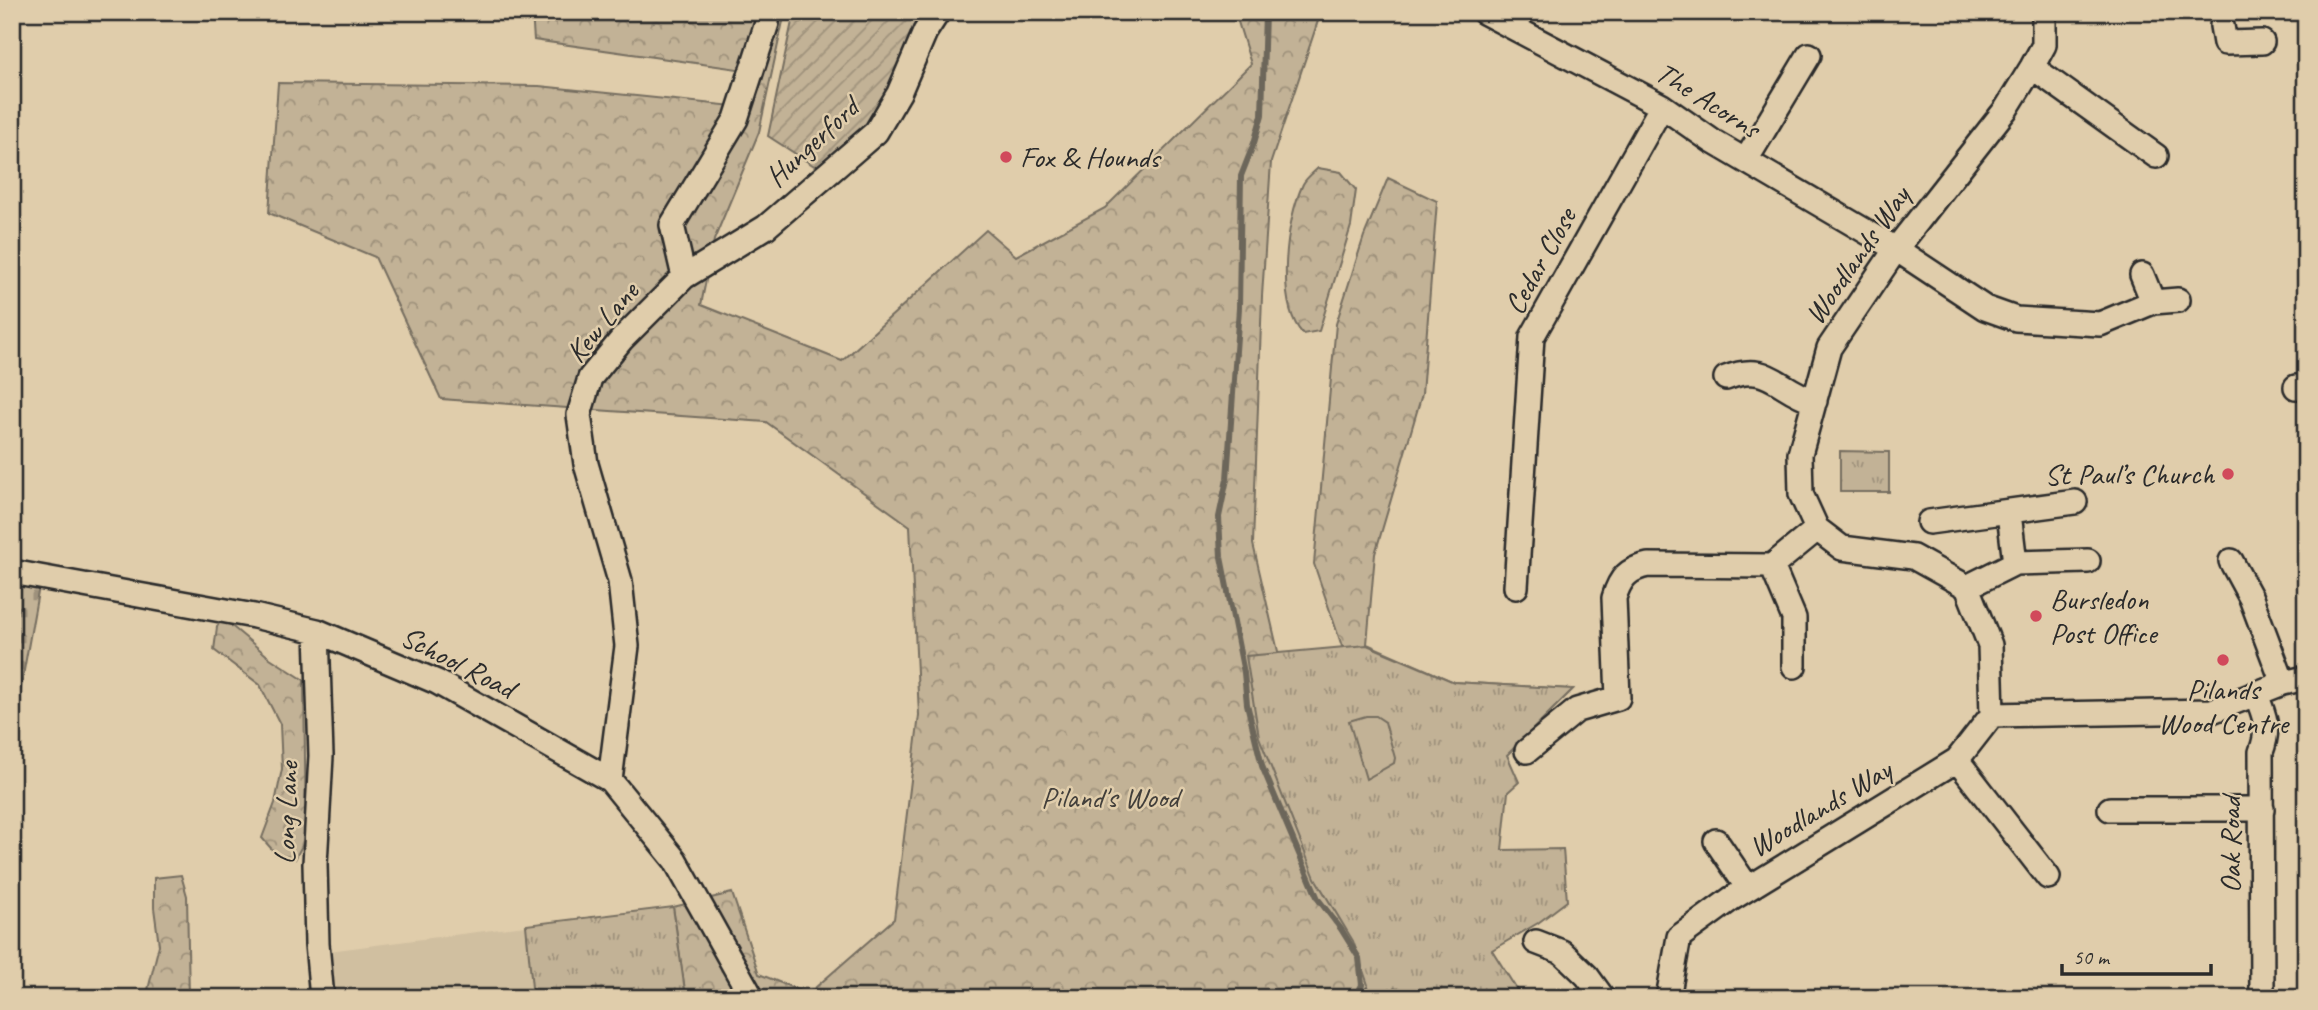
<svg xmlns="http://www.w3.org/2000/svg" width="2318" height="1010" font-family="Caveat,sans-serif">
	<defs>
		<pattern id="forest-crowns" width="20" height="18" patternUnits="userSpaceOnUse" patternTransform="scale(1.75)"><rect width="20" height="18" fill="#c2b296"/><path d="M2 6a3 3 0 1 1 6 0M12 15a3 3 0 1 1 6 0" fill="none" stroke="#9e917b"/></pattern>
		<pattern id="cemetery-stones" width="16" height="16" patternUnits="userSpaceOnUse" patternTransform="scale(1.75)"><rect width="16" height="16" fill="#c2b296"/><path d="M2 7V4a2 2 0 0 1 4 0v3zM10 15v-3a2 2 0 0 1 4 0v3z" fill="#9e917b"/></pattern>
		<pattern id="park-tufts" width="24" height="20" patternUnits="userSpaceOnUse" patternTransform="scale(1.75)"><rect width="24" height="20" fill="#c2b296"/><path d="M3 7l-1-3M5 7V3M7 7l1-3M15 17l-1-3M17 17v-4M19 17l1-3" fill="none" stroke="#9e917b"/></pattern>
		<pattern id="garden-furrows" width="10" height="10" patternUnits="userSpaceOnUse" patternTransform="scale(1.75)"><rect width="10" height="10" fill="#c2b296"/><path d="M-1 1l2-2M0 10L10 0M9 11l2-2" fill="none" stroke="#9e917b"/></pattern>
	</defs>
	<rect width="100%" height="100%" fill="#e0cdab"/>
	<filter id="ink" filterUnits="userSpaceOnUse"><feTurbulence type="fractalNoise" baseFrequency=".0143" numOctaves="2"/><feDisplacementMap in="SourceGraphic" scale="14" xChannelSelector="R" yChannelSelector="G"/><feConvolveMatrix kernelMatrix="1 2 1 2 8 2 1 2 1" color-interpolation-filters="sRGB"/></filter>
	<g filter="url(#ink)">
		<path fill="#d0bfa0" d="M673,907L686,998H334L329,951Z"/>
		<path fill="url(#forest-crowns)" stroke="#766e60" stroke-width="2" d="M532,12H785L759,132L714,240L701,305L842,361L986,230L1016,256L1105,208L1251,64L1235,12H1321L1271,162L1262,296L1253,544L1290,703L1386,998H686L673,907L732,893L759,974L808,994L894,919L919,715L910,526L766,422L441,399L375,257L269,213L278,83L539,86L733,106L745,70L534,40Z
			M1318,168L1341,172L1356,190L1351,226L1319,331L1303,334C1275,304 1286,220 1303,184C1306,178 1313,173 1318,168Z
			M1388,178L1437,201L1422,394L1375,554L1367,644L1454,682L1573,689L1506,755L1347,661L1314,564L1336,324L1364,236Z
			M222,618L270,658L304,680L306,838L295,859L276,854L262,838L275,803L282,769L280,724L260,685L214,650L217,627Z
			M181,875L187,896L189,998H146L159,945L154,908V878Z"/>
		<path fill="url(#cemetery-stones)" stroke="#766e60" stroke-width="2" d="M12,577L40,581L16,715H12Z"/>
		<path fill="url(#park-tufts)" stroke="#766e60" stroke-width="2" d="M1840,451L1889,452V492H1840Z
			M1367,645L1454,682L1573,689L1507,755L1519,782L1508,792L1502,850L1563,849L1567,901L1538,923L1492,950L1522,998H1361L1368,985L1353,941L1315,878L1259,737L1246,656Z
			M673,907L686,998H533L526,925Z"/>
		<path fill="url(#garden-furrows)" stroke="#766e60" stroke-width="2" d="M794,12H926L874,117L819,169L768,136Z"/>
		<path fill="#c2b296" stroke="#766e60" stroke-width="2" d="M1366,716H1376L1385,722L1395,758L1394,763L1366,779L1349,721Z"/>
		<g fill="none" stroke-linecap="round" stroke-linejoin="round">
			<path stroke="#6c665a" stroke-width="6" d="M1265,12L1262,115L1254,143L1241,176L1239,308L1227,479L1219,517L1221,557L1244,673L1247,704L1262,766L1318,899L1341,929L1359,958L1362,985L1355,998"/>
			<g stroke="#2b2b2b" stroke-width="28">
				<path id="minor" d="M1484,12L1662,106L1712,141L1896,249L1985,308L2016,319L2100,324L2153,302L2178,300
					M2222,26L2225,43L2262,42
					M2032,67L2156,156
					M1746,160L1809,55
					M2142,275L2153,302
					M684,277L672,225L736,119L767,23V12
					M1726,378C1769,361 1776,389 1815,401
					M2296,387H2306
					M2009,513L2015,563
					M1929,522L2075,502
					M2231,561L2251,598L2283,683
					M1772,566L1794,618V666
					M12,572L254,616L317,631L437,682L610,780L675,860L752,998
					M1516,587L1532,337L1662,106
					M1967,587L2015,563L2088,561
					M317,631L321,756L315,864L317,944L322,998
					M2256,695C2265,716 2270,729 2261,752L2262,998
					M1992,715L2212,711L2283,683L2306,678
					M1527,751L1577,710L1618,698L1614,598C1620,578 1628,569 1648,565L1772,566L1817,529
					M1957,760L2048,877
					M610,780L627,646L620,581L586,464L579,415L590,378L622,339L684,277L766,227L876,132L899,93L925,32L938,12
					M2110,809H2262
					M1716,841L1748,888
					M1536,942L1562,952L1587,976L1603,998
					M1668,998L1679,937L1731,899L1957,760L1992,715L1990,645L1967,587L1913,557L1842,548L1817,529L1801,494L1800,454L1829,348L1896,249L2006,109L2032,67L2044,45V12"/>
			</g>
			<use href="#minor" stroke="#e0cdab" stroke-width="23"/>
		</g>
	</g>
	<g fill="#d1495b" stroke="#e0cdab" stroke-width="2.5">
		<circle cx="1006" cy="157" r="7"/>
		<circle cx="2228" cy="474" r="7"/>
		<circle cx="2036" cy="616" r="7"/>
		<circle cx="2223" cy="660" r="7"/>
	</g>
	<g text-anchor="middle" stroke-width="5" stroke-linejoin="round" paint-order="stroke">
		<g font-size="30" fill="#2b2b2b" stroke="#e0cdab">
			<text transform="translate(1708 100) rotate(32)" y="10">The Acorns</text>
			<text transform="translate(812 142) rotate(-43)" y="10">Hungerford</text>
			<text transform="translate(1857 255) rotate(-55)" y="10">Woodlands Way</text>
			<text transform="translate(1540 261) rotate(-61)" y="10">Cedar Close</text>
			<text transform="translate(602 322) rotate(-50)" y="10">Kew Lane</text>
			<text transform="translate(458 662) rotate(27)" y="10">School Road</text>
			<text transform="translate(1820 808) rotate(-31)" y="10">Woodlands Way</text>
			<text transform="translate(286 813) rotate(-88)" y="10">Long Lane</text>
			<text transform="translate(2230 845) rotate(-90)" y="10">Oak Road</text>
		</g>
		<g font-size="30" fill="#2b2b2b" stroke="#e0cdab" text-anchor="start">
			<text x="1020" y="167">Fox &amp; Hounds</text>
			<text x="2214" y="484" text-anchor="end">St Paul’s Church</text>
			<text x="2050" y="609">Bursledon<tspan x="2050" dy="34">Post Office</tspan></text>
			<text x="2223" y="699" text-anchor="middle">Pilands<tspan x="2223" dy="34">Wood Centre</tspan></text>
		</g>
		<g font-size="30" fill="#423f3b" stroke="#e0cdab">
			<text x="1110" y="807">Piland's Wood</text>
		</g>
	</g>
	<rect width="2318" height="1010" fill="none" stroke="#e0cdab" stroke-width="42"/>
	<rect x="21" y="21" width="2276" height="968" fill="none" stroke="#2b2b2b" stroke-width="2.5" filter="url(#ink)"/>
	<path d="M2062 964v10h149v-10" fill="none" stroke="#2b2b2b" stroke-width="3.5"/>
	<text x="2073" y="964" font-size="21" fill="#2b2b2b" stroke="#e0cdab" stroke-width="5" paint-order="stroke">50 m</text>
</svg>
